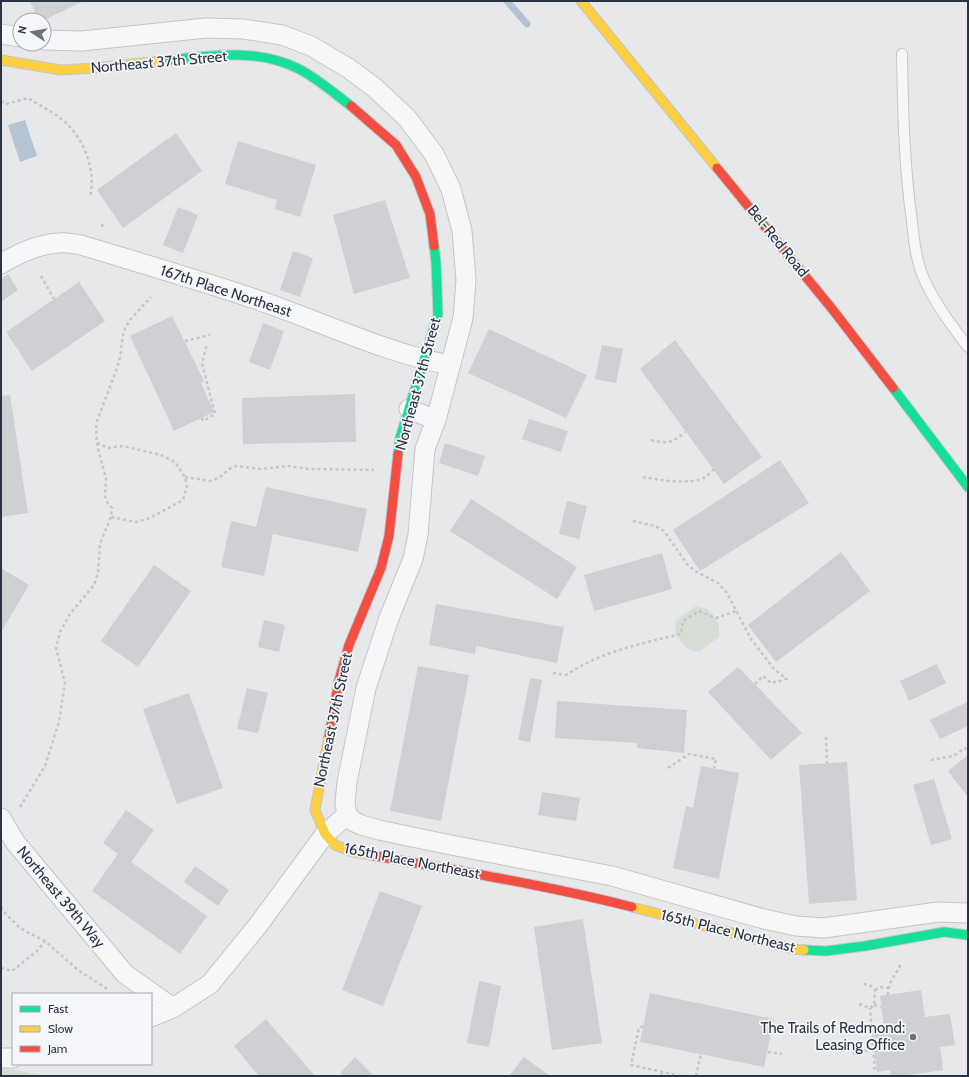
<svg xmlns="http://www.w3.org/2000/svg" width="969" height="1077" font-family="Cabin,sans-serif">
	<rect width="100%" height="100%" fill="#e6e8ea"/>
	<path fill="#d6ded6" d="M696,606L708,609L719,624V637L699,652L687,649L675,634L676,621Z
		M1,1067L44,1076H1Z"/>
	<path fill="#b4c4d5" d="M25,120L37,156L20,162L8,125Z"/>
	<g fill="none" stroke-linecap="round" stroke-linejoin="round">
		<path stroke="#b4c4d5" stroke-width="7" d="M507,1L527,24"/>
	</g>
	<path fill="#ced0d3" d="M30,1H84L44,20H39Z
		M176,133L202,171L123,228L97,190Z
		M238,141L316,165L300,217L275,209L277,200L225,184Z
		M385,200L410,278L354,294L333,215Z
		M178,207L198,215L183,253L163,245Z
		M293,251L313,258L300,297L280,290Z
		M8,274L18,290L1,302V279Z
		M79,282L105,321L32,371L6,332Z
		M172,316L204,381L201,383L214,412L174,431L130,336Z
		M263,323L284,331L270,370L249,362Z
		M489,329L587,375L566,418L468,373Z
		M675,340L762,457L724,484L640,369Z
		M602,345L623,349L616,383L595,379Z
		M355,394L356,442L243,444L242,398Z
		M10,395L28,513L1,517V396Z
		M529,419L568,431L561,452L522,439Z
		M445,443L485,456L478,476L439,463Z
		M780,460L809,503L700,571L673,530Z
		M266,487L367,509L358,552L273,534L264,576L221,567L231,521L256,527Z
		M471,499L577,567L557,599L450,531Z
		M567,501L587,506L579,539L559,534Z
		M841,552L870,591L776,662L748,625Z
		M662,553L672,589L594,611L584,575Z
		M154,565L191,591L138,667L101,641Z
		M1,568L29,585L1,632Z
		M436,604L564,627L557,663L476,646L475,654L429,645Z
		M264,620L285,625L279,652L258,647Z
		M937,664L946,683L909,701L900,681Z
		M418,666L469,675L441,821L390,811Z
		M738,667L802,733L771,760L708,692Z
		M530,678L542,680L530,742L518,740Z
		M247,688L268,693L258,733L237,729Z
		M189,693L223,788L177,804L143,709Z
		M557,701L687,710L684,753L637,748V743L555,738Z
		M967,702L968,726L940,739L930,720Z
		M968,755V797L948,771Z
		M847,762L857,900L809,904L799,765Z
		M701,766L739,773L719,879L673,868L686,806L693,808Z
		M934,779L952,839L931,845L913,785Z
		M542,792L580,798L576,821L538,815Z
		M126,810L154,830L131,862L207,916L180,954L92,891L118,854L103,843Z
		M195,866L229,890L218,906L184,882Z
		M380,891L422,906L383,1006L342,990Z
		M583,919L602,1043L552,1050L534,927Z
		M479,981L501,986L489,1047L467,1043Z
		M921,990L925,1017L950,1014L955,1045L940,1047L943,1070L901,1076H891L890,1070L877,1072L871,1028L884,1027L880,996Z
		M650,993L774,1019L764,1067L640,1042Z
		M266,1019L315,1076H259L234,1046Z
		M355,1057L374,1076H343L340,1073Z
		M524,1057L550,1076H509Z"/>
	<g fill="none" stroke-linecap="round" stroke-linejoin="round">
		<g stroke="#c4c6c8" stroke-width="12">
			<path id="lane" d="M902,54C903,110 904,166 912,221C914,241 916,262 925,281C936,305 952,326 968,347"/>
		</g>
		<g stroke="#c4c6c8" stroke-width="21">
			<path id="street" d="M1,34L20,37
				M44,40L82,41L206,28L243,29L282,35L311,46L348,68L375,88L407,118L434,154L451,189L462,231L466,280L463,318L436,420L425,449L418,535L413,559L389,618L366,688L347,782L345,803L347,815
				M1,264C19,253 38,244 59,243C67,242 74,244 81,245C140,263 199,280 258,300C322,322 383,352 450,365
				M409,409L436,420
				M347,815L353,821L361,825L379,830L446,844L612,876L764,919L796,926L824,928L938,912L968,913
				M1,818L15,842L125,974L173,1008
				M151,1017L173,1008L210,984L259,924L325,834L347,815
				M1,1058H13"/>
		</g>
		<g stroke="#c4c6c8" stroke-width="11">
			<path id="fast" d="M161,61C206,56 256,47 299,69C318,79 334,93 351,106
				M893,388L968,487
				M398,454L400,438L438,314L436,262L434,246
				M804,950L826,951L865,946L944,932L968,935"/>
		</g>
		<g stroke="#c4c6c8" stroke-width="11">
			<path id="slow" d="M581,1L717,168
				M1,60L61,70L96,68L161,61
				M329,736L315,810L325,834L335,845L353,852L371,855
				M632,907L793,949L804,950"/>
		</g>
		<g stroke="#c4c6c8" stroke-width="11">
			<path id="jam" d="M351,106L396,145L416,177L430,214L434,246
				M717,168L833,310L893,388
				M329,736L339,680L349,645L381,568L389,536L398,454
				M371,855C458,871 546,885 632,907"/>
		</g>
		<path stroke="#c5c6ca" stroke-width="2.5" stroke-dasharray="3 3" stroke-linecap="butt" d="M1,101L6,104L28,98C42,107 58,114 69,126C86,144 96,173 90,197
			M102,224L103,230
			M41,276L54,299
			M185,341L210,335
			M202,418L203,421L215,414L202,363L207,344
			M651,440C668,444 672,443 685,432
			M97,443L108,448L123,446L161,455L175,462L185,477L187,487L183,500L150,518L136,522L111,517
			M185,477L211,481L220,477L232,467L237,466L261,469L287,466L309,469L374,470
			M643,477C659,480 693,486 707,476C709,474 712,471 714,469
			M633,521L655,526L664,531L687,564L695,571L718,583L727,593L751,639L774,669L784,677
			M553,673L566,675C574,670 582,665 591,661C619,648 651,641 681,634L683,621L699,611L716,618L736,611
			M755,684L763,676L771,683L784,680L788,678
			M826,737L827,763
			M931,760L953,756L965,748L968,752
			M668,768L689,754L716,759L714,768
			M20,807L45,766L59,722L65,683L56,648L60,632L70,614L94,585L98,573L100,544L111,517L112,508L107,502L105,496L106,478L97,445L96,424L117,368L120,358L123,335L125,328L131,319L151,297
			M1,907L4,912L18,926L25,931L45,941L78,970L109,990
			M1,968L12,971L36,952L45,941
			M875,990L881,987L888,988
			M888,995C888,980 897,975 901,963
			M859,1004L870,1008L874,1005L875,990L871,986L861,983
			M874,1005L881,1007
			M643,1026L639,1028L631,1065L681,1076
			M873,1049L875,1073
			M768,1052L782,1054
			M853,1054L873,1049L870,1008
			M661,1076L663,1072
			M696,1076L701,1054"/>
		<use href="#lane" stroke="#f5f6f7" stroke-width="10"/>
		<use href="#street" stroke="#f5f6f7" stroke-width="19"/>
		<use href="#fast" stroke="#16e098" stroke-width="9"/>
		<use href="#slow" stroke="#ffcf43" stroke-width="9"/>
		<use href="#jam" stroke="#f24e42" stroke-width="9"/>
	</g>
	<circle fill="#6c737f" stroke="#f4f6f9" stroke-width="1.5" cx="913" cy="1037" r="4"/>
	<g text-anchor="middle" stroke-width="3.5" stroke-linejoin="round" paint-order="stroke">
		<g font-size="15" fill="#2b3445" stroke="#f4f6f9">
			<text transform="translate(159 62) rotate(-5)" y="5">Northeast 37th Street</text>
			<text transform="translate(778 241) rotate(51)" y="5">Bel-Red Road</text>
			<text transform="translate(226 291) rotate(18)" y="5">167th Place Northeast</text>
			<text transform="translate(418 384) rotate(-75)" y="5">Northeast 37th Street</text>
			<text transform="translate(333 720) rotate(-78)" y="5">Northeast 37th Street</text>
			<text transform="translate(412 861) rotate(11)" y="5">165th Place Northeast</text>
			<text transform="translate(61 897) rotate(50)" y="5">Northeast 39th Way</text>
			<text transform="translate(728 931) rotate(14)" y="5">165th Place Northeast</text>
		</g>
		<g font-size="15" fill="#2b3445" stroke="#f4f6f9" text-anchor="end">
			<text x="905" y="1033">The Trails of Redmond:<tspan x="905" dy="17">Leasing Office</tspan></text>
		</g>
	</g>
	<rect width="969" height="1077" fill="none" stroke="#2b3445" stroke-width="4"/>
	<rect x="12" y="993" width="140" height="72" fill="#f4f6f9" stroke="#a4a8b1"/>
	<rect x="20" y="1006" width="20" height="6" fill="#16e098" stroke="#a4a8b1"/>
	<text x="48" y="1013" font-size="12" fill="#2b3445">Fast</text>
	<rect x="20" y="1026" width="20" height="6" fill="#ffcf43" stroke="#a4a8b1"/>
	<text x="48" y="1033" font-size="12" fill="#2b3445">Slow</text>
	<rect x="20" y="1046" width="20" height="6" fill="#f24e42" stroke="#a4a8b1"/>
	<text x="48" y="1053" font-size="12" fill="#2b3445">Jam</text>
	<g transform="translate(32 32) rotate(282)"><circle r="19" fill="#f4f6f9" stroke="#a4a8b1"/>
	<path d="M0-3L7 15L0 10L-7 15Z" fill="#6c737f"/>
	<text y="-6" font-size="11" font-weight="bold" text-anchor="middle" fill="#2b3445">N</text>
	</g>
</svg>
